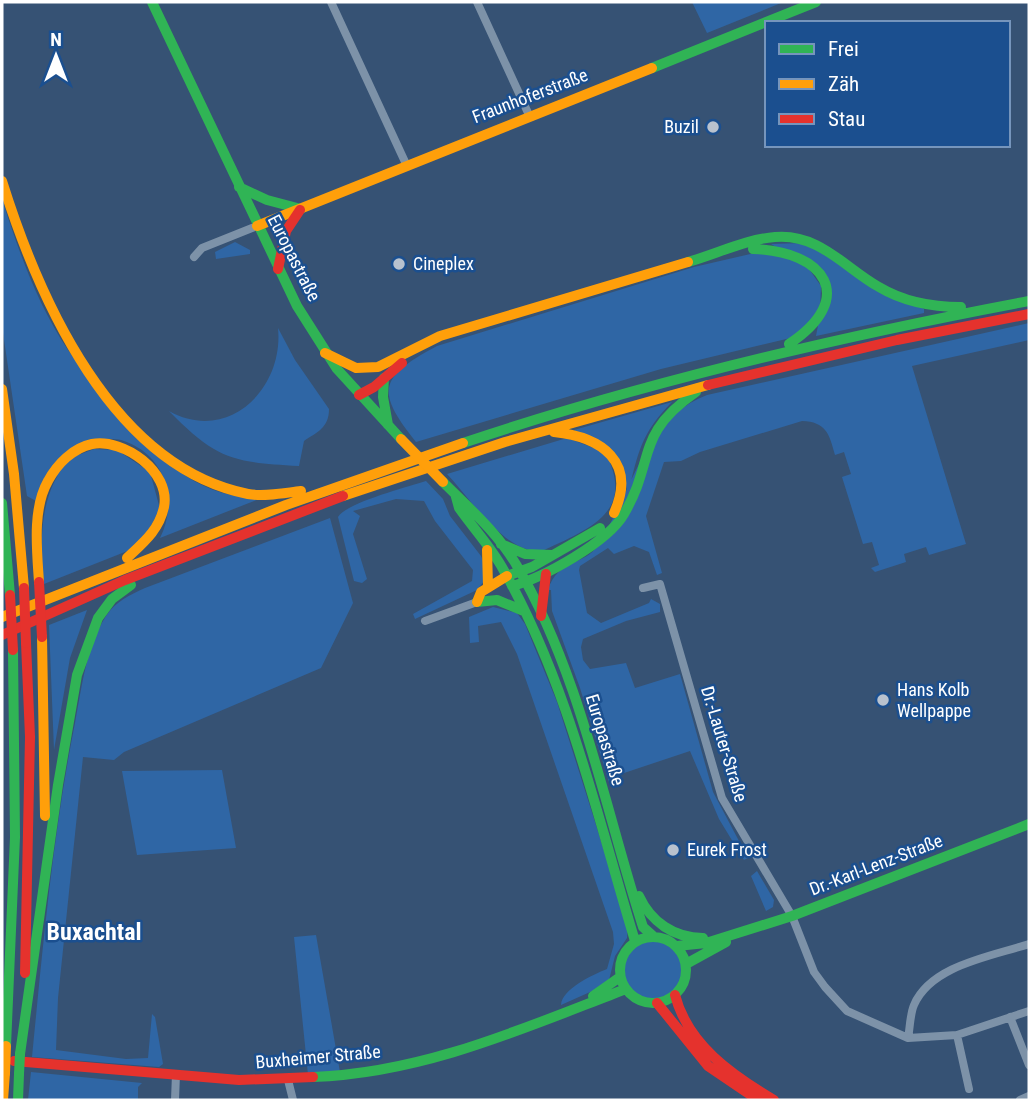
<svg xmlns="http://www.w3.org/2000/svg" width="1031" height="1102" font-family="'Roboto Condensed',sans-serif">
	<rect width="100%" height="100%" fill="#365274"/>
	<path fill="#2f66a5" d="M692,2H780L781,3L707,33Z
		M2,199C19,252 37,304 68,350C83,372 103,391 120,411C162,460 190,494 259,499L160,538C179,500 165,453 121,440C111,438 98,440 88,440L36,501L27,496L2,326Z
		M235,242L250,250V254L216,259L215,252Z
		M804,243L924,309V313L816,336L827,278L771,244Z
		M759,252L804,262L821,286L820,312L799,336L661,369L416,442C375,391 379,377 437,346L694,267Z
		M1029,323V340L912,366L966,544L929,555L926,547L904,554L906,562L875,572L871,568L879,565L872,542L863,544L842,477L851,474L844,452L835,455C829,433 826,422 802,421L700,452L681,461L664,462L646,516L662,573L657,575L649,552L634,546L614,554L608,548L580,566L579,570L587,613L601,623L649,603L651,599L660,604V612L626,621L583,639L581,647L583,660L590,669L626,663L635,688L680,674L713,792L748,858L744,860L719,819L690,751L621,774L609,782L580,688L552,611L551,590H548C558,558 585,566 598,545C630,495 646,417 707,395Z
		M278,328L295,360L329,409C329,428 317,432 304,441L299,466C232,462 217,460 169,411C228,444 284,389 278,328Z
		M672,402C641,433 638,453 628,494L623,474L574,430Z
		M567,438L605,452C636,511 592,528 544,550C509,559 469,497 447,474Z
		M94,449L117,450L150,472L160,509L140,546L44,584C39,544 39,486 73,458C78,454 88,452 94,449Z
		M426,481L443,499L450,516L481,556L486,567L484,581L477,590L415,619L413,614L472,581L473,570L435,521L424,501L396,499L353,511L360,516L353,534L367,579L362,583L354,581L338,517C346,503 407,487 426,481Z
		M330,518L353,603L321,668L124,752L114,760L83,757L58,998L56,1050L126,1059L148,1058L152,1014L155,1017L163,1064L159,1067L32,1057C43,945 53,833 75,723C82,687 86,647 106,616C116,601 130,595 145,588Z
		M493,607L517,613L525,624L557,702L628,926L627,938L615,956L608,984L561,1005C562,989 592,975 607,969L614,944L613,932L517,654L501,622L478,626L479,642L470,643L469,617Z
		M87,610L70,658L54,750L49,625Z
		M222,770L236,848L137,855L122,771Z
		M757,871L774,900L773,907L766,911L751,876Z
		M316,935L340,1072L308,1075L294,937Z
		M624 970a29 29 0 1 1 58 0a29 29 0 1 1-58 0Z
		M31,1072L142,1083L138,1087V1100H28Z"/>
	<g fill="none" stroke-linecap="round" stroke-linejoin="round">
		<path stroke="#7d92a8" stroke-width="8" d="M331,2L406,164
			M477,2L529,115
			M194,257L202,248L257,226
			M643,588L660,584L722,798L792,916L814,972L825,987L847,1011L908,1038L957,1035L1029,1011
			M425,621L477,602
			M1010,1017L1029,1065
			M957,1035L969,1089
			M908,1038C910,1028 910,1014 914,1005C931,965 993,956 1029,944
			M288,1080L293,1100
			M175,1100L176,1074
			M1020,1100L1029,1096"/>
		<path stroke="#30b455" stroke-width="10" d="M152,2L297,306L337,369L401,439
			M652,68L816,2
			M239,187L267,200L301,209
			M753,249C825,251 858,298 789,344
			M688,262C716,254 747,239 775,237C819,233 845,268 879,287C904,302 932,307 961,307
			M384,378L383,397L388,425
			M463,443C648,381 837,337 1029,301
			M443,482C469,508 498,533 517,566C580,673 605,809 643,927L653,936
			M456,497L459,508C473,528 491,547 503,569C568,683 597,816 635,941
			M2,503L10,595
			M501,544L525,554L552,555
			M507,576L532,567L600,528
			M512,586C543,578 608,542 624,514C656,459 634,435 696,392
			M477,602L497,600L524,611
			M639,896C651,922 674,938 703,938
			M620 970a33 33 0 1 1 66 0a33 33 0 1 1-66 0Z
			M677,946L706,943L792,916L1029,824
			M686,964L726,942
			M593,996L620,977
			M6,1046L15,837L13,650
			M20,1054L58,785L77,675L98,618L112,599L131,585
			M313,1077C424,1073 524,1028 626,989
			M18,1100L19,1074"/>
		<path stroke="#ff9f0a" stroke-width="10" d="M2,181C39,299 112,467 248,494C265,497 284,493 301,491
			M257,226L652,68
			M325,353L356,368L378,367L440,336L688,262
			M2,389L14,474L24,588
			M554,432C602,437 637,462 614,513
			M343,496L505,442L708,385
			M487,550L488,586
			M39,582C37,551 32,509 48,481C57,464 73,448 92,444C124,438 171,472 164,507C159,530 144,542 127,558
			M477,602L481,592L507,576
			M2,617L286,505L463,443
			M42,637L45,816
			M3,1100L5,1073"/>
		<path stroke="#e5322d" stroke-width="10" d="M278,269L286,231L300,210
			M708,385L897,340L1029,314
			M359,395L374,387L402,363
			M541,616L546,574
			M2,635L125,580L343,496
			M25,973L30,737L26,643
			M675,995C688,1045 732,1075 774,1100
			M657,1003L708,1066L758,1100
			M14,1061L239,1080L313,1077"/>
		<path stroke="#30b455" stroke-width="10" d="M19,1074L20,1054"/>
		<path stroke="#ff9f0a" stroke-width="10" d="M401,439L443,482
			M5,1073L6,1046"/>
		<path stroke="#e5322d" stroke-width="10" d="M39,582L42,637
			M24,588L26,643
			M10,595L13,650"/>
	</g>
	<g fill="#b9c2ce" stroke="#1b4f8f" stroke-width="2.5">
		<circle cx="713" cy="127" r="7"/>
		<circle cx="399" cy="264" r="7"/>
		<circle cx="883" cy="700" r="7"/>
		<circle cx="673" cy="850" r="7"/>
	</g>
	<g text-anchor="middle" stroke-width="5" stroke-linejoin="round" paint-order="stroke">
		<g font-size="18" fill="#fff" stroke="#1b4f8f">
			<text transform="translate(530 96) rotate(-21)" y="6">Fraunhoferstraße</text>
			<text transform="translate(294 258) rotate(63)" y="6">Europastraße</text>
			<text transform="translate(605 740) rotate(73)" y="6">Europastraße</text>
			<text transform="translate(724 744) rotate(73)" y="6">Dr.-Lauter-Straße</text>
			<text transform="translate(876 865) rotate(-21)" y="6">Dr.-Karl-Lenz-Straße</text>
			<text transform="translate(318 1057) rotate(-5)" y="6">Buxheimer Straße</text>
		</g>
		<g font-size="18" fill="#fff" stroke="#1b4f8f" text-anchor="start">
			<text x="699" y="133" text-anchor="end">Buzil</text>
			<text x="413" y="270">Cineplex</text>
			<text x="897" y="696">Hans Kolb<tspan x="897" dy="21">Wellpappe</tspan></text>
			<text x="687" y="856">Eurek Frost</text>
		</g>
		<g font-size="24" font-weight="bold" fill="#fff" stroke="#1b4f8f">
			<text x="94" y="940">Buxachtal</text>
		</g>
	</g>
	<rect width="1031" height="1102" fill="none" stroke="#ffffff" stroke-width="7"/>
	<rect x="765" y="21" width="245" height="126" fill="#1b4f8f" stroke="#7695bc" stroke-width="2"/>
	<rect x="779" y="44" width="35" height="10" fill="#30b455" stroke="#7695bc" stroke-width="2"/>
	<text x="828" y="56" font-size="21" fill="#ffffff">Frei</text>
	<rect x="779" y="79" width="35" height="10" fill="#ff9f0a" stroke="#7695bc" stroke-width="2"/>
	<text x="828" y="91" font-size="21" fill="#ffffff">Zäh</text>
	<rect x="779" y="114" width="35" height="10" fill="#e5322d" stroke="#7695bc" stroke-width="2"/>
	<text x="828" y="126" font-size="21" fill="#ffffff">Stau</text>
	<g transform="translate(56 56)" stroke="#1b4f8f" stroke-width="5" paint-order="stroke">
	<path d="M0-5L12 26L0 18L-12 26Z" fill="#ffffff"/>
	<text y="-10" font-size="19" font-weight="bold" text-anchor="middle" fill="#ffffff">N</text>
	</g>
</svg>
